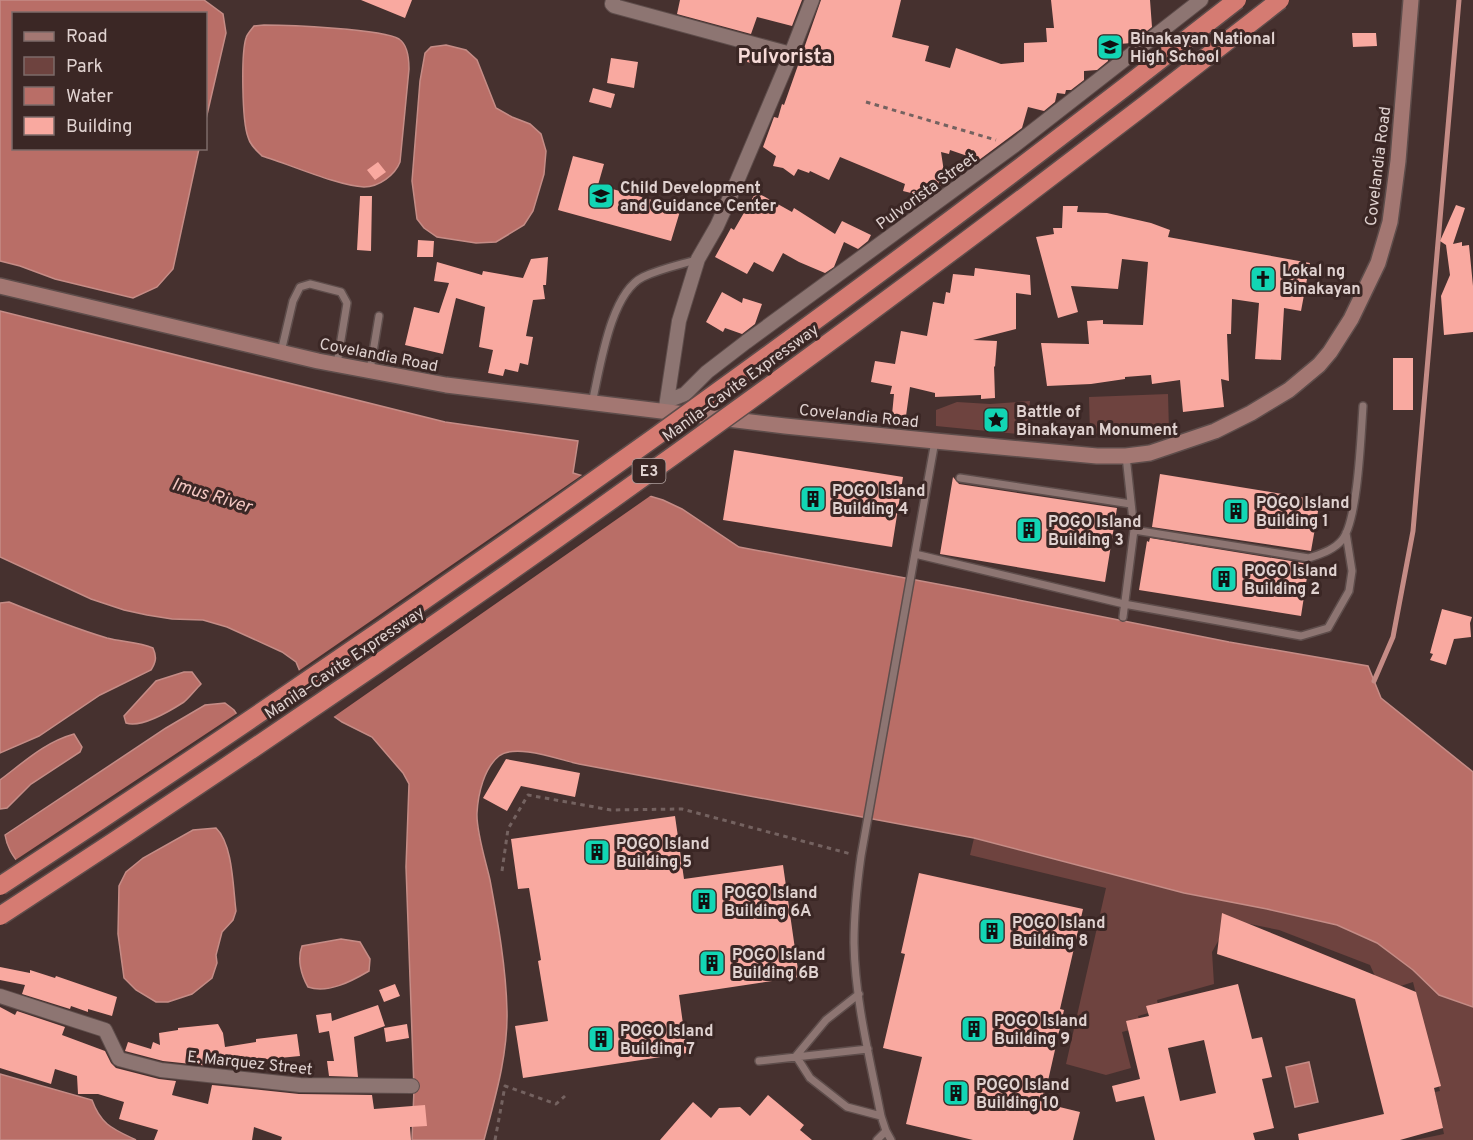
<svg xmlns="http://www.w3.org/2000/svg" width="1473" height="1140" font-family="Overpass,sans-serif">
	<rect width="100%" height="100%" fill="#46312f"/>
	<path fill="#6e433f" d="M1168,394L1169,431L1090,434L1089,397Z
		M1030,401L1027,435L936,426V410L957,402L990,404Z
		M974,838L1184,893L1267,909L1337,925L1377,943L1413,970L1439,995L1473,1007V1140H1415L1444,1134L1435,1092L1440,1091L1413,982L1382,992L1370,965L1279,930L1230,920L1212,952L1214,984L1157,1000L1159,1010L1138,1016L1141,1027L1122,1032L1131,1068L1106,1075L1066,1064L1106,888L970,855Z"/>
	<path fill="#b96e67" stroke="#c58c86" stroke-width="1.5" d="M0,0H204L223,14L226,33L206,119V14H14V148L199,149L173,269L157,287L133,298L55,279L20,266L0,261Z
		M264,25C287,25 383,29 399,39C408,45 409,59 409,69L400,162C395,175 379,187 364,187C338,186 289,164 262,156C256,150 250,145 248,137C242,121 241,54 246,38C247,34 251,30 254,26Z
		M446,45L466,50L477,60L496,108L512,117L530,124L541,134L546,151L544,174L533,211L524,225L496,242L476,243L437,237L424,228L417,219L412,181L420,81L425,53L431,47Z
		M0,311L445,422L578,441L573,473L663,500L682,509L739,547L964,589L1229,642L1368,666L1381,698L1473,772V1007L1439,995L1413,970L1377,943L1337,925L1267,909L1184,893L974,838L579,764C560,760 516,743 499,756C484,768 478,794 477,813C476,831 486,862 490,880C498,923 506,967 507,1011C508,1055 495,1098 484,1140H412L414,1089L406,867L409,784L403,773L372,737L342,722L325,710L307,688L296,662L282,652L227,627L203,620L172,619L147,615L124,610L91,599L0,557Z
		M9,602C41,615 73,628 107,638C122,642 139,642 153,648C157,657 156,662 151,670L100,695L39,736L0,753V603Z
		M184,672H192L201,684C195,690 190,697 184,702C170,711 141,728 126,723L124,716L156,681Z
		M225,703L234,710L240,719L20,865C12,855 7,847 5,835L166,728L205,705Z
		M74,734L82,747L80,752L31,784L7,808L0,809V780C24,762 45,742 74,734Z
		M216,828C233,844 233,888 236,911L233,920L222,932L216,955L217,963L212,978L192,994L168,1002H156L136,990L124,978L118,934L119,886L126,872L143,858L193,830Z
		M341,939L360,942L370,959L369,971C352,981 328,994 308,987C301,975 297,959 302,946Z
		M1309,1062L1318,1102L1295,1107L1286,1067Z
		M0,1074L92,1100C101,1125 113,1129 136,1140H0Z"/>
	<path fill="#46312f" d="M585,473L653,494L332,718L323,712L305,689L297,672Z
		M239,712L243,718L239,736L102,831L46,862L18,867L14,861Z"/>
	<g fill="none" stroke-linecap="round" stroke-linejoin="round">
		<path stroke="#c58c86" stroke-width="5" d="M1374,681L1393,637L1413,531L1459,0"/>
	</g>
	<path fill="#f9a9a0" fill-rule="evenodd" d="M361,0H412L405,18Z
		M680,0H802L792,26L757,17L751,34L677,14Z
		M821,0H901L892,37L929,46L925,61L950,68L956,48L1001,64L1024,62V43L1047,42L1046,28H1054L1051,0H1150L1152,27L1132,43L1106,45L1108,61L1097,70L1084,71V80L1071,90H1066L1065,94L1057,93L1055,102L1044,111L1028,107L1022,128L979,160L950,150L949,154L941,152L946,185L925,189L923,196L903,191L905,184L840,157L829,180L810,171L809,173L798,169L794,176L783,168L773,166L776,156L763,147L774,117L778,118L782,104L784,105Z
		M1352,33H1376L1377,46L1353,47Z
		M749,52L762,56L761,65L747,62Z
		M611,58L638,62L634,88L607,83Z
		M593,88L615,94L611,108L589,102Z
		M573,156L604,164L598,185L681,208L671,241L558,210Z
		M378,162L386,172L375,180L367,170Z
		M756,192L792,212L794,208L835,234L842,221L871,235L868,241L858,249L844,242L834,267L825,273L799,262L783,253L773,272L754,262L747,274L715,257L731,228L734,230Z
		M360,196H372L371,251L357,250Z
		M1456,205L1465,208L1453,244L1462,242V246L1469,245L1473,286V332L1444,335L1441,296L1450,275L1446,245L1440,241Z
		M1063,206H1078L1077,212L1107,213L1151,223L1170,230L1168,237L1310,263L1301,311L1284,308L1281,360L1255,359L1259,303L1232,299L1231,334H1227L1229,381L1221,379L1224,407L1183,412L1180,380L1152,384L1151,375L1125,377V379L1091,384L1047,386L1041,343L1089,344L1087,321L1103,320V324L1143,325L1148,262L1122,259L1118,289L1071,286L1078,312L1058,318L1036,237L1054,234L1053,228H1062Z
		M418,240L434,241L433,257H417Z
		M548,257L546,285H543L545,299L533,300L526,336L533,337L528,365L520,363L518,372L505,369L503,376L488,373L493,350L479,347L485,307L456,298L443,354L405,345L414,307L439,313L449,283L434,281L437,262L482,275L483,271L523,278L531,259Z
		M975,268L1030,275L1031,295L1016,293V329L973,340L997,341L995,367L994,366L995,398L981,399V395L935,397V393L910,387L906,416L892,415L894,394H890L892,386L871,382L875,361L895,364L901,331L927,336L933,302L944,304L946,292L950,293L953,274L974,276Z
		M722,292L742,303L743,298L762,304L755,324L742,334L725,328L723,332L706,322Z
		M1393,358H1413V410H1393Z
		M734,450L903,477L892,547L723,520Z
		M1160,474L1320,500L1311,551L1152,527Z
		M953,477L959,484L1117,508L1105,582L940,554Z
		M1150,538L1309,564L1301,616L1139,590L1147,541L1149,542Z
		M1442,609L1472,617L1470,623L1471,637L1454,639L1446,665L1430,660L1433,654L1430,653Z
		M506,759L580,773L575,797L521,786L507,811L483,798Z
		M675,816L684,879L783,865L799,977L679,995L687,1053L523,1078L515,1026L548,1021L538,961L541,960L529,888L518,889L511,839Z
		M919,873L1083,909L1060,1009L1064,1010L1043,1103L1080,1112L1073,1140H973L906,1124L922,1057L883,1048L905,954L901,953Z
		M1222,913L1416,992L1441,1086L1434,1088L1443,1128L1400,1140H1299L1298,1134L1384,1114L1355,999L1217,954Z
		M0,967L30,973V970L55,978L56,976L117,997L112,1016L88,1009V1012L71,1006L70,1009L22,994L25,985L0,980Z
		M395,984L400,996L384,1002L379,990Z
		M1238,984L1252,1039L1262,1037L1272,1077L1262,1079L1274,1128L1253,1133L1255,1140H1155L1144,1096L1116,1102L1112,1086L1140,1079L1126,1021L1149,1016L1146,1006ZM1204,1040L1216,1093L1180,1101L1168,1048Z
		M378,1005L385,1026L354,1037L358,1077L329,1076L327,1061H334L329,1031L319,1033L316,1015L331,1013L332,1021Z
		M0,1007L15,1015L17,1011L65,1027L62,1035L105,1051L111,1063L116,1068L159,1079L176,1081L172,1095L208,1104L212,1085L299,1094L372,1095L374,1109L425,1105L427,1126L410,1127L411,1140H281L282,1137L254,1127L252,1140H154L158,1130L119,1119L124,1102L98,1094H78L77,1076L55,1069L51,1084L0,1068Z
		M218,1024L223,1033L225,1047L256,1042V1039L297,1034L300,1056L228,1063L229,1068L163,1061L125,1051L128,1042L151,1049L153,1042L160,1045L159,1033L178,1030V1028Z
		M407,1024L409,1038L386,1042L384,1028Z
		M768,1095L804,1125L800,1130L812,1140H660L693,1102L711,1118L719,1108L740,1107L750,1116Z"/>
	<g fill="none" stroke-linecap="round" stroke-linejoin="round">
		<g stroke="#5e4d4b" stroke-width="10">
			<path id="lane" d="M281,352L293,301L300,287L310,284L341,292L347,303L337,364
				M370,370L379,316
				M592,403C600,369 610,293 643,277C660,269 679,265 696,260
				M960,478L1131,504
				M1134,530L1309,558C1320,554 1334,550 1342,540C1358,521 1361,434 1363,406
				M915,554L1124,604L1301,636L1328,628L1349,591L1352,571L1346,533
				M1123,617L1134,530L1126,456
				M796,1056L810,1078L847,1107L881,1116
				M796,1056L826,1020L859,994
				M759,1061L868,1049
				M877,1140L886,1131
				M891,1140L886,1131L881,1116C870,1059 855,1001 854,943C854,914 857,885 861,856L935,441"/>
		</g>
		<g stroke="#5e4d4b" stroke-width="16">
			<path id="street" d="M613,0L612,4L614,6L791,54L735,186L717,226L698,259L679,321L666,407
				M791,54L812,0
				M667,401L685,394L707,372L746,342L1015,145L1201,0
				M0,996L105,1030L119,1059L161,1070L300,1085L412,1086"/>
		</g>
		<g stroke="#5e4d4b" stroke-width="18">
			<path id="secondary" d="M0,286L318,361L446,385L785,426L935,441L1097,456H1126L1150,453L1215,431L1251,413L1289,390L1319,365L1330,352L1351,319L1378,263L1390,222L1398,161L1411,0"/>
		</g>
		<path stroke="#746260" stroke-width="3" stroke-dasharray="4.5 4.5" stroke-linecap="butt" d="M866,102L996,140
			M502,871L508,829L528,795L611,810L682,809L851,854
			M495,1140L505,1086L556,1104L565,1096"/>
		<use href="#lane" stroke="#8d7572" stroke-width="7"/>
		<use href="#street" stroke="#8d7572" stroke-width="14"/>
		<use href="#secondary" stroke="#a37772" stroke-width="15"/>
		<g stroke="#5e4d4b" stroke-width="21" stroke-linecap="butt">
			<path id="highway-bridge" d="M0,886C424,609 838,313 1237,0
				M0,916C439,631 868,323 1280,0"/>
		</g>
		<use href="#highway-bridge" stroke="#d57b72" stroke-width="18"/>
	</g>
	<defs>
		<g id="school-square" transform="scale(1.35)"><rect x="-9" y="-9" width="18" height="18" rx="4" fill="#12d5b4" stroke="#3b2725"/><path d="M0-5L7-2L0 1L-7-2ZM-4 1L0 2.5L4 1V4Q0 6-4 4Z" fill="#111"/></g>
		<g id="church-square" transform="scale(1.35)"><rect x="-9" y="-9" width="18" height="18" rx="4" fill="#12d5b4" stroke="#3b2725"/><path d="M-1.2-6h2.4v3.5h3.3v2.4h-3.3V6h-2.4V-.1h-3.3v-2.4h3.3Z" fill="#111"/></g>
		<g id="sight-square" transform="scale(1.35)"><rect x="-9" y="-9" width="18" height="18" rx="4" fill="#12d5b4" stroke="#3b2725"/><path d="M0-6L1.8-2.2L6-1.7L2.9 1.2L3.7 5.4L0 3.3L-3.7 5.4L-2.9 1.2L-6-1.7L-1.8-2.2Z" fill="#111"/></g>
		<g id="building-square" transform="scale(1.35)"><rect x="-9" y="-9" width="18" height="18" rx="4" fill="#12d5b4" stroke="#3b2725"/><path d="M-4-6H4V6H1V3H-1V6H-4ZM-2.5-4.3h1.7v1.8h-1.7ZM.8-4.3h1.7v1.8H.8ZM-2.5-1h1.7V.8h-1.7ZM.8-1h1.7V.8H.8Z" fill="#111"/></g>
	</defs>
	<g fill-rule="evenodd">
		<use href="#school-square" x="1110" y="47"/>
		<use href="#school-square" x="601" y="196"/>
		<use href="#church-square" x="1263" y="279"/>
		<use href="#sight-square" x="996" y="420"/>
		<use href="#building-square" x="813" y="499"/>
		<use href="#building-square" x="1236" y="511"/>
		<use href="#building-square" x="1029" y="530"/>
		<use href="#building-square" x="1224" y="579"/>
		<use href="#building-square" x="597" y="852"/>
		<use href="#building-square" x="704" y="901"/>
		<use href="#building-square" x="992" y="931"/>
		<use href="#building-square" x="712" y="963"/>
		<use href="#building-square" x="974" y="1029"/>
		<use href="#building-square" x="601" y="1039"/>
		<use href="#building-square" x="956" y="1093"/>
	</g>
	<g text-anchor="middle" stroke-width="6" stroke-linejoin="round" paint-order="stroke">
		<rect fill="#3b2725" stroke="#ae9f9d" stroke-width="1.5" x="632.5" y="459" width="33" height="24" rx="4.5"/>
		<g font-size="15" font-weight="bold" fill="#e0d2d0">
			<text x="649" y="476">E3</text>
		</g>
		<g font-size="16" font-weight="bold" fill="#e0d2d0" stroke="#3b2725" text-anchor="start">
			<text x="1130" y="44">Binakayan National<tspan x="1130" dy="18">High School</tspan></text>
			<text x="620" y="193">Child Development<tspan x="620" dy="18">and Guidance Center</tspan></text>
			<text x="1282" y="276">Lokal ng<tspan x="1282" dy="18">Binakayan</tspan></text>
			<text x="1016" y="417">Battle of<tspan x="1016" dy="18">Binakayan Monument</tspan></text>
			<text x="832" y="496">POGO Island<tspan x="832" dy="18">Building 4</tspan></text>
			<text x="1256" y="508">POGO Island<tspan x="1256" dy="18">Building 1</tspan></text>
			<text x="1048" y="527">POGO Island<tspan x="1048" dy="18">Building 3</tspan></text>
			<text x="1244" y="576">POGO Island<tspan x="1244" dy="18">Building 2</tspan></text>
			<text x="616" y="849">POGO Island<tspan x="616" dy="18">Building 5</tspan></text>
			<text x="724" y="898">POGO Island<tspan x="724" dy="18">Building 6A</tspan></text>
			<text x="1012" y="928">POGO Island<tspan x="1012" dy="18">Building 8</tspan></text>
			<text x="732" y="960">POGO Island<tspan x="732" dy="18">Building 6B</tspan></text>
			<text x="994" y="1026">POGO Island<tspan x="994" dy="18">Building 9</tspan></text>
			<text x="620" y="1036">POGO Island<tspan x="620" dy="18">Building 7</tspan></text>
			<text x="976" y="1090">POGO Island<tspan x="976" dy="18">Building 10</tspan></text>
		</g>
		<g font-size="16" fill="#e0d2d0" stroke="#3b2725">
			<text transform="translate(1377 166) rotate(-83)" y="6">Covelandia Road</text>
			<text transform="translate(926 190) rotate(-36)" y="6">Pulvorista Street</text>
			<text transform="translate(379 354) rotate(11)" y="6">Covelandia Road</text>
			<text transform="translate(740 382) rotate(-36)" y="6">Manila–Cavite Expressway</text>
			<text transform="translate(859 415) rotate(6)" y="6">Covelandia Road</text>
			<text transform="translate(344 662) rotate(-34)" y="6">Manila–Cavite Expressway</text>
			<text transform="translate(250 1062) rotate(6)" y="6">E. Marquez Street</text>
		</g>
		<g font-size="18" font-style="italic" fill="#f3c7c2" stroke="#3b2725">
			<text transform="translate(212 495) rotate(17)" y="6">Imus River</text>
		</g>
		<g font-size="20" font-weight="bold" fill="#f6dad7" stroke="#3b2725">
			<text x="785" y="63">Pulvorista</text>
		</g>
	</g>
	<rect x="12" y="12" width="195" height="138" fill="#3b2725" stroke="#7d6b69" stroke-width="1.5"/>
	<rect x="24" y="32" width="30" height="9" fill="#a37772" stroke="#7d6b69" stroke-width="1.5"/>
	<text x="66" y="42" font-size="18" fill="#e0d2d0">Road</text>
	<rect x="24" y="57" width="30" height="18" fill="#6e433f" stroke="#7d6b69" stroke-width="1.5"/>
	<text x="66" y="72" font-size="18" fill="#e0d2d0">Park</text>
	<rect x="24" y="87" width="30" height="18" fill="#b96e67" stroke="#7d6b69" stroke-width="1.5"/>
	<text x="66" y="102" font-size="18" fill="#e0d2d0">Water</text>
	<rect x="24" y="117" width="30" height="18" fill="#f9a9a0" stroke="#7d6b69" stroke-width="1.5"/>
	<text x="66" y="132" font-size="18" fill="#e0d2d0">Building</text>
</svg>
